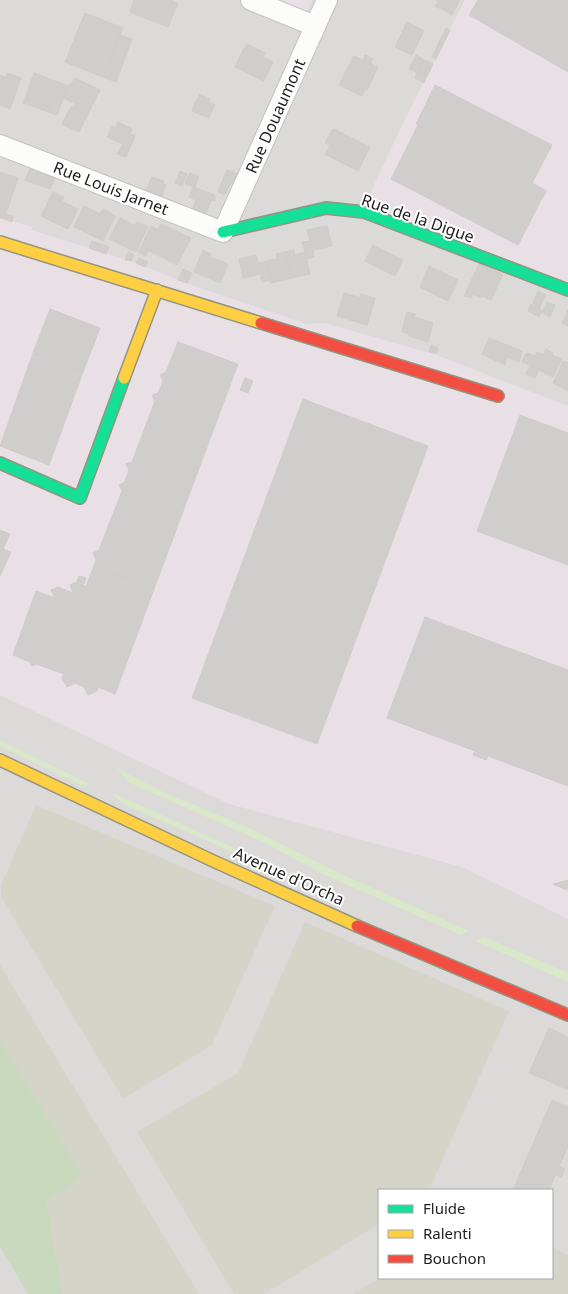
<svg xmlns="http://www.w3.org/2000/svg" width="568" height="1294" font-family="'Noto Sans',sans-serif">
	<rect width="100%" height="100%" fill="#eceae7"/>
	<path fill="#dbdad8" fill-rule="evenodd" d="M0,0H274L305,13L312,0H465L403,125L363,209L568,289V1294H0ZM379,1190H552V1278H379Z"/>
	<path fill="#e9e0e5" d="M274,0H312L305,13Z
		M465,0H568V289L363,209L406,117Z
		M0,218L32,227L31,230L131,261L188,284L307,324L325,323L436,355L568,406V919L462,867L229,804L0,695Z"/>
	<path fill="#d5d4c9" d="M36,805L275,906L212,1045L123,1099L1,897V885Z
		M305,922L509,1011L429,1190H379V1224L264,1294H234L137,1132L238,1073Z
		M0,965L199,1294H63L46,1199L83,1176L0,1040Z
		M552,1247L568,1255V1294H353L380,1278H552Z"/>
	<path fill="#d9e8c8" d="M0,740L89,784L85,787L0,746Z
		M116,768L161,791L251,829L339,873L469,931L461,935L323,874L261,841L130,783Z
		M113,793L289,873L287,876L121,803Z
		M484,937L568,973V982L476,941Z"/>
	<path fill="#c8d9be" d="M0,1040L83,1176L46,1200L63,1294H28L0,1246Z"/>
	<path fill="#d0cecc" stroke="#cfccc8" d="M134,0H171L178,3L168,27L130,12Z
		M436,0H460L452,15L447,12L442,6V4Z
		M478,0H556L568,7V72L469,15Z
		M556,0H568V7Z
		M438,2L442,4V6L447,12L435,6Z
		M85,13L123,28L103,77L65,62Z
		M407,22L424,31L412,55L395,47Z
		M446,28L450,30L436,59L432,57Z
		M120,35L132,39L116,82L103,77Z
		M247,44L257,49L255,53L245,48Z
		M244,48L255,53L257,49L265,53L262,57L273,62L264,81L235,67Z
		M365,55L373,59L370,63L378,67L367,90L365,89L362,96L339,85L354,56L363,60Z
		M416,55L424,60L418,73L409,69Z
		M424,60L430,62L424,76L418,73Z
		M430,62L433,64L427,77L424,76Z
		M7,73L21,78L10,109L0,105V75L6,77Z
		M34,73L68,86L57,115L49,112L51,107L25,98Z
		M417,73L426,78L424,83L415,78Z
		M75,78L100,90L79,132L62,124L71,107L73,108L76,104L64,98L69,84L71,85Z
		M435,85L552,145L532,183L416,124Z
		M200,94L210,99L209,102L215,105L212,110L195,103Z
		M25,98L51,107L49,112L23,103Z
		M195,103L212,110L209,118L192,111Z
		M118,122L132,129L130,134L135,136L126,157L117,154L123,144L107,137L112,126L115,128Z
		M418,125L532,183L547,191L541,200L413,135Z
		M333,129L340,132L332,147L325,143Z
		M340,132L370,147L358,171L325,154L330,146L332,147Z
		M413,135L541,200L518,245L391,179Z
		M30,169L55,178L50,189L25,180Z
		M227,170L237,174L232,184H230L225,195L218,192Z
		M180,171L187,174L182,186L175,183Z
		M0,172L18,178L4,219L0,218Z
		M190,173L199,177L195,187L185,184Z
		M152,177L164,181L163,184L166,185L161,199L145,193Z
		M193,187L215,195V201L212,200L205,215L192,210L196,200L189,197Z
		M53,192L64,197L62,201L51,196Z
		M51,196L78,209L68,229L41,216Z
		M84,206L113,220L103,241L74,227Z
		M103,209L116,216L113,220L100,214Z
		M6,214L13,216L12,222L4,219Z
		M120,218L146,231L136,252L109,239Z
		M137,222L148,227L146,231L135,226Z
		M161,224L191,238L188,244L158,230Z
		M151,226L188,244L177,265L141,247Z
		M327,226L332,246L313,250L314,257L307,259L302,242L310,241L307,230Z
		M92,241L109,247L106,254L89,248Z
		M373,245L403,260L395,276L365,261Z
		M141,247L148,250L146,256L138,252Z
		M203,250L211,254L210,257L228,264L220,283L194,272Z
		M294,250L295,255L305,252L310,274L291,278L285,252Z
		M128,252L134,255L131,261L125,260Z
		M285,252L291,278L271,283L267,261L277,259L276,254Z
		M256,255L258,263L267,261L271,280L262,282L260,274L243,278L239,259Z
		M139,258L148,262L145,267L136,263Z
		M479,264L503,274L491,300L482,296L481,298L472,294L471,298L464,296Z
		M429,266L458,280L448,301L420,287Z
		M183,269L192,273L187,283L178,280Z
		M538,291L546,295L539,308L533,303Z
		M344,293L374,302L367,325L337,316Z
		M361,294L375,298L374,302L360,298Z
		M547,302L555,305L550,317L542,313Z
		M531,304L542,310L539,317L528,311Z
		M50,309L100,328L83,372L33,353Z
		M568,310V326L562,323Z
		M407,312L415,314L414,317L433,323L428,342L409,336V334L402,332Z
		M489,338L522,351L519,362L507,357L505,365L482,354Z
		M178,342L238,364L154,589L94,566L96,560L93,553L99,550L122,491L119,485L125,482L129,470L126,464L132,462L155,401L152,395L158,393L163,381L160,375L166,372Z
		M431,345L438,348L436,353L429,352Z
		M546,349L553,353L552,355L562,359L553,377L539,370L535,378L526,374L530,365L522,362L526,353L535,356L537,352L543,354Z
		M33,353L83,372L49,465L0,446Z
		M563,361L568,363V391L553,383Z
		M245,378L253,381L248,393L240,390Z
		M303,399L428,446L317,744L192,698Z
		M520,415L568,433V565L477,531Z
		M0,530L10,534L3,549L11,552L0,576Z
		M94,566L154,589L115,694L98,687L97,691L88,695L84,687L75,683L67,687L62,678L64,674L36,664L32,666L30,662L13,655L36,591L55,598L51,590L58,587L73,593L70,585L76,582L86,586Z
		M79,576L86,578L84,584L77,581Z
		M425,617L568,670V786L488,756L486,760L473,755L475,751L387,718Z
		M568,880L567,890L553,884Z
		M549,1028L568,1037V1077L547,1070L544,1079L529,1073Z
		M547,1070L568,1077V1090L544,1079Z
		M552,1100L568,1107V1147L559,1166L549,1190H513Z
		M559,1166L565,1169L561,1177L556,1175Z"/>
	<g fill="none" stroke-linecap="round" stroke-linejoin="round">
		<g stroke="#c3c2c1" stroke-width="22">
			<path id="street" d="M251,0L315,26
				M0,145L223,232L327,0"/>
		</g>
		<g stroke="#949580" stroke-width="14">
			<path id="fast" d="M223,232L326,208L364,212L568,290
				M0,463L80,498L124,378"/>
		</g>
		<g stroke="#949580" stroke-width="14">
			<path id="slow" d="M0,242L261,323
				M124,378L157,290
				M0,760L211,860L357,926"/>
		</g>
		<g stroke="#949580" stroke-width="14">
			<path id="jam" d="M261,323L498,396
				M357,926L568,1015"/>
		</g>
		<use href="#street" stroke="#fcfcfb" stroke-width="20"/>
		<use href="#fast" stroke="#16e098" stroke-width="11"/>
		<use href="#slow" stroke="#ffcf43" stroke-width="11"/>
		<use href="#jam" stroke="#f24e42" stroke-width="11"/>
	</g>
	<g text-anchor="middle" stroke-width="4" stroke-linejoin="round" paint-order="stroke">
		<g font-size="16" fill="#1e1e1e" stroke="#fff">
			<text transform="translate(275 116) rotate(-66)" y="6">Rue Douaumont</text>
			<text transform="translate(111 188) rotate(21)" y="6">Rue Louis Jarnet</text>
			<text transform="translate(418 218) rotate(19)" y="6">Rue de la Digue</text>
			<text transform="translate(289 876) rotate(24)" y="6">Avenue d'Orcha</text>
		</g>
	</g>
	<rect x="378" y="1189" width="175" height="90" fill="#ffffff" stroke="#a5a5a5"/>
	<rect x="388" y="1205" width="25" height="8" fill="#16e098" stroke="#a5a5a5"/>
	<text x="423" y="1214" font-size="15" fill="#1e1e1e">Fluide</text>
	<rect x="388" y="1230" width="25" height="8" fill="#ffcf43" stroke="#a5a5a5"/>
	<text x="423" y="1239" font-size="15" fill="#1e1e1e">Ralenti</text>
	<rect x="388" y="1255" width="25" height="8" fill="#f24e42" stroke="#a5a5a5"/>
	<text x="423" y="1264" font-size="15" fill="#1e1e1e">Bouchon</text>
</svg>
